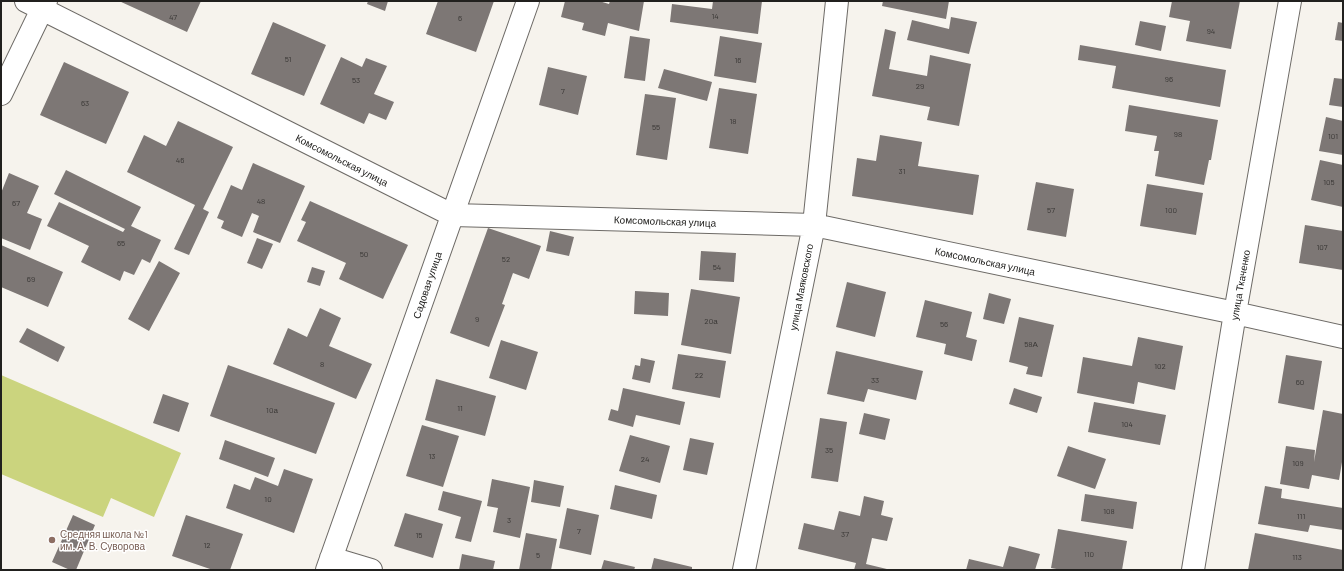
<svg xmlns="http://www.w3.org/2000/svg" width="1344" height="571" font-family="Barlow,sans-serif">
	<rect width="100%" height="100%" fill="#f6f3ed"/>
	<path fill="#cbd47e" d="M1,375L181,453L154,517L111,498L103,517L1,474Z"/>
	<path fill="#7d7775" d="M119,1H201L187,32Z
		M368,1H388L385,11L367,4Z
		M438,1H494L476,52L426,34Z
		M565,1H599L609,4L610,1H644L639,31L608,23L605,36L582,30L584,23L561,17Z
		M713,1H762L758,34L670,22L672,4L712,9Z
		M883,1H949L946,19L882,6Z
		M1172,1H1240L1231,49L1186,41L1190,21L1169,17Z
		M951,17L977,22L969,54L907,40L912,20L949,29Z
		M1140,21L1166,26L1161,51L1135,45Z
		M273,22L326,45L304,96L251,74Z
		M1338,22L1343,23V41L1335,40Z
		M885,29L896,32L889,69L927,76L930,55L971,64L959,126L927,120L930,107L872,96Z
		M630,36L650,39L645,81L624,78Z
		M720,36L762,43L756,83L714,76Z
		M1080,45L1226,70L1220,107L1112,88L1116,66L1078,60Z
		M341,57L362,67L366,58L387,66L374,94L394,102L386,120L369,113L364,124L320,104Z
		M64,62L129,92L106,144L40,115Z
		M548,67L587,76L578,115L539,105Z
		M664,69L712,82L707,101L658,88Z
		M1334,78L1343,79V107L1329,105Z
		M719,88L757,94L748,154L709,148Z
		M645,94L676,98L667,160L636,155Z
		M1129,105L1218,120L1211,160H1209L1204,185L1155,176L1159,151H1154L1157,136L1125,131Z
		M1326,117L1343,121V155L1319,151Z
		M178,121L233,147L203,209L209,212L189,255L174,249L195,205L127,172L144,135L166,146Z
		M880,135L922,142L918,166L979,175L973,215L852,196L857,158L876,161Z
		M1320,160L1343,165V207L1311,200Z
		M253,163L305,186L280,243L253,232L259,216L252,213L242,237L221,228L224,221L217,218L231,185L242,190Z
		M66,170L141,207L131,226L161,240L150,263L142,259L134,275L124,271L120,281L81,262L89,246L47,226L59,202L123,232L125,229L54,194Z
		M9,173L39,186L27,213L42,219L30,250L1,238V193Z
		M1036,182L1074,189L1066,237L1027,230Z
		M1147,184L1203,193L1196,235L1140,226Z
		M310,201L408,245L383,299L339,279L346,263L297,241L306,222L301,220Z
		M1305,225L1343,231V270L1299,263Z
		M488,228L541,246L529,279L513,273L502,304L505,305L489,347L450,333Z
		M550,231L574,237L569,256L546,251Z
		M257,238L273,244L262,269L247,263Z
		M1,245L63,272L48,307L1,287Z
		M701,251L736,253L734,282L699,280Z
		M159,261L180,273L149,331L128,319Z
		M312,267L325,271L320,286L307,282Z
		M847,282L886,292L875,337L836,327Z
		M691,289L740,297L731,354L681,345Z
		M635,291L669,293L668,316L634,314Z
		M989,293L1011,299L1004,324L983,319Z
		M925,300L972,312L966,337L977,340L972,361L944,354L946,344L916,337Z
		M320,308L341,318L329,346L372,364L356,399L273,364L288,328L307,337Z
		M1019,317L1054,325L1042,377L1026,374L1028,367L1009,362Z
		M27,328L65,347L58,362L19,342Z
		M1138,337L1183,346L1175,390L1138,382L1134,404L1077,393L1083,357L1132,366Z
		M501,340L538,352L526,390L489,378Z
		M836,351L923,371L916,400L868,389L864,402L827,394Z
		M678,354L726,361L720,398L672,389Z
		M1286,355L1322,361L1314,410L1278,403Z
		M641,358L655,361L650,383L632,379L635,365L640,366Z
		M228,365L335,403L316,454L210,416Z
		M436,379L496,396L485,436L425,420Z
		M623,388L685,402L680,425L636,415L633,427L608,420L611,409L618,411Z
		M1014,388L1042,397L1037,413L1009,404Z
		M163,394L189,403L179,432L153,423Z
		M1094,402L1166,415L1160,445L1088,432Z
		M1323,410L1343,414V456L1339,480L1312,475L1309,489L1280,484L1286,446L1315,450L1314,462Z
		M864,413L890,419L885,440L859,434Z
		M820,418L847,422L838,482L811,478Z
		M422,425L459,436L443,487L406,476Z
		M630,435L670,446L660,483L619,471Z
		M690,438L714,443L707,475L683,470Z
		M225,440L275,458L268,477L219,459Z
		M1068,446L1106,459L1095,489L1057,476Z
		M284,469L313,479L294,533L226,508L234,484L250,490L255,477L278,486Z
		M492,479L530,487L520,538L493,532L498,508L487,506Z
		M534,480L564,486L560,507L531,502Z
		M615,485L657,495L652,519L610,509Z
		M1265,486L1282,489L1281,498L1343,508V530L1310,525L1308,532L1258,524Z
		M443,491L482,501L471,542L455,538L461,517L438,510Z
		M1085,494L1137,502L1133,529L1081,521Z
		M864,496L884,501L881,515L893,518L887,541L872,538L866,564L891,570H854L856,563L798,549L804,523L834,530L839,511L860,516Z
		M567,508L599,515L591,555L559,548Z
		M405,513L443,524L433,558L394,546Z
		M73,515L95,525L76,570H70L52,562Z
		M186,515L243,534L230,570H213L172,556Z
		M1058,529L1127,541L1122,570H1062L1051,568Z
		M526,533L557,539L551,570H519Z
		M1255,533L1343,550V570H1248Z
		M1009,546L1040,554L1035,570H966L969,559L1003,567Z
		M462,554L495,561L493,570H459Z
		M654,558L692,567V570H651Z
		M604,560L635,567L634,570H601Z"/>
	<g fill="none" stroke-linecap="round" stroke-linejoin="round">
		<g stroke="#6d6a66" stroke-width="24">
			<path id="street" d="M26,1L452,215L814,225L1235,313L1343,337
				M1,94L46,1
				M331,558L371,570
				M327,570L528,1
				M744,570L814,225L837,1
				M1193,570L1235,313L1290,1"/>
		</g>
		<use href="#street" stroke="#fff" stroke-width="22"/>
	</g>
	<circle fill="#8d6e63" stroke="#fff" stroke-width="1.5" cx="52" cy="540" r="4"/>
	<g text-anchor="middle" stroke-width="3" stroke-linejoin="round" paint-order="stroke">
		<g font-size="8" fill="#383634">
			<text x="715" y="19">14</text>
			<text x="173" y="20">47</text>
			<text x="460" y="21">6</text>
			<text x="1211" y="34">94</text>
			<text x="288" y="62">51</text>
			<text x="738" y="63">16</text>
			<text x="1169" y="82">96</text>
			<text x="356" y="83">53</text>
			<text x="920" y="89">29</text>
			<text x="563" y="94">7</text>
			<text x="85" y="106">63</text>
			<text x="733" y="124">18</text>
			<text x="656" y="130">55</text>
			<text x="1178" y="137">98</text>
			<text x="1333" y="139">101</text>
			<text x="180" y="163">46</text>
			<text x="902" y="174">31</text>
			<text x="1329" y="185">105</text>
			<text x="261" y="204">48</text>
			<text x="16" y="206">67</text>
			<text x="1051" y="213">57</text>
			<text x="1171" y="213">100</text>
			<text x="121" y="246">65</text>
			<text x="1322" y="250">107</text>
			<text x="364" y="257">50</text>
			<text x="506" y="262">52</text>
			<text x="717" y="270">54</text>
			<text x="31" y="282">69</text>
			<text x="477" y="322">9</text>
			<text x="711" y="324">20а</text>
			<text x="944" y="327">56</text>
			<text x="1031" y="347">58А</text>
			<text x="322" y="367">8</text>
			<text x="1160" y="369">102</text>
			<text x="699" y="378">22</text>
			<text x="875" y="383">33</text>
			<text x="1300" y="385">60</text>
			<text x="460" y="411">11</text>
			<text x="272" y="413">10а</text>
			<text x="1127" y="427">104</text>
			<text x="829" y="453">35</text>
			<text x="432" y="459">13</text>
			<text x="645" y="462">24</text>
			<text x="1298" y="466">109</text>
			<text x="268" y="502">10</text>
			<text x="1109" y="514">108</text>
			<text x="1301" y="519">111</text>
			<text x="509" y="523">3</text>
			<text x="579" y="534">7</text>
			<text x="845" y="537">37</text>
			<text x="419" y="538">15</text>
			<text x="207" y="548">12</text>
			<text x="1089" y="557">110</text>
			<text x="538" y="558">5</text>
			<text x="1297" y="560">113</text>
		</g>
		<g font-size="10" fill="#21201e" stroke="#fff">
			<text transform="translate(342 160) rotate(27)" y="4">Комсомольская улица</text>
			<text transform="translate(665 221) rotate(2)" y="4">Комсомольская улица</text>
			<text transform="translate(985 261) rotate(12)" y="4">Комсомольская улица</text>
			<text transform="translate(427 285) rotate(-71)" y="4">Садовая улица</text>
			<text transform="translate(1240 285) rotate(-80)" y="4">улица Ткаченко</text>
			<text transform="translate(801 287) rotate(-79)" y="4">улица Маяковского</text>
		</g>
		<g font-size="10" fill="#785e54" stroke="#fff" text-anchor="start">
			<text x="60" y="538">Средняя школа №1<tspan x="60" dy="12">им. А. В. Суворова</tspan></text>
		</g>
	</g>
	<rect width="1344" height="571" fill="none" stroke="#21201e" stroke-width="4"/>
</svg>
